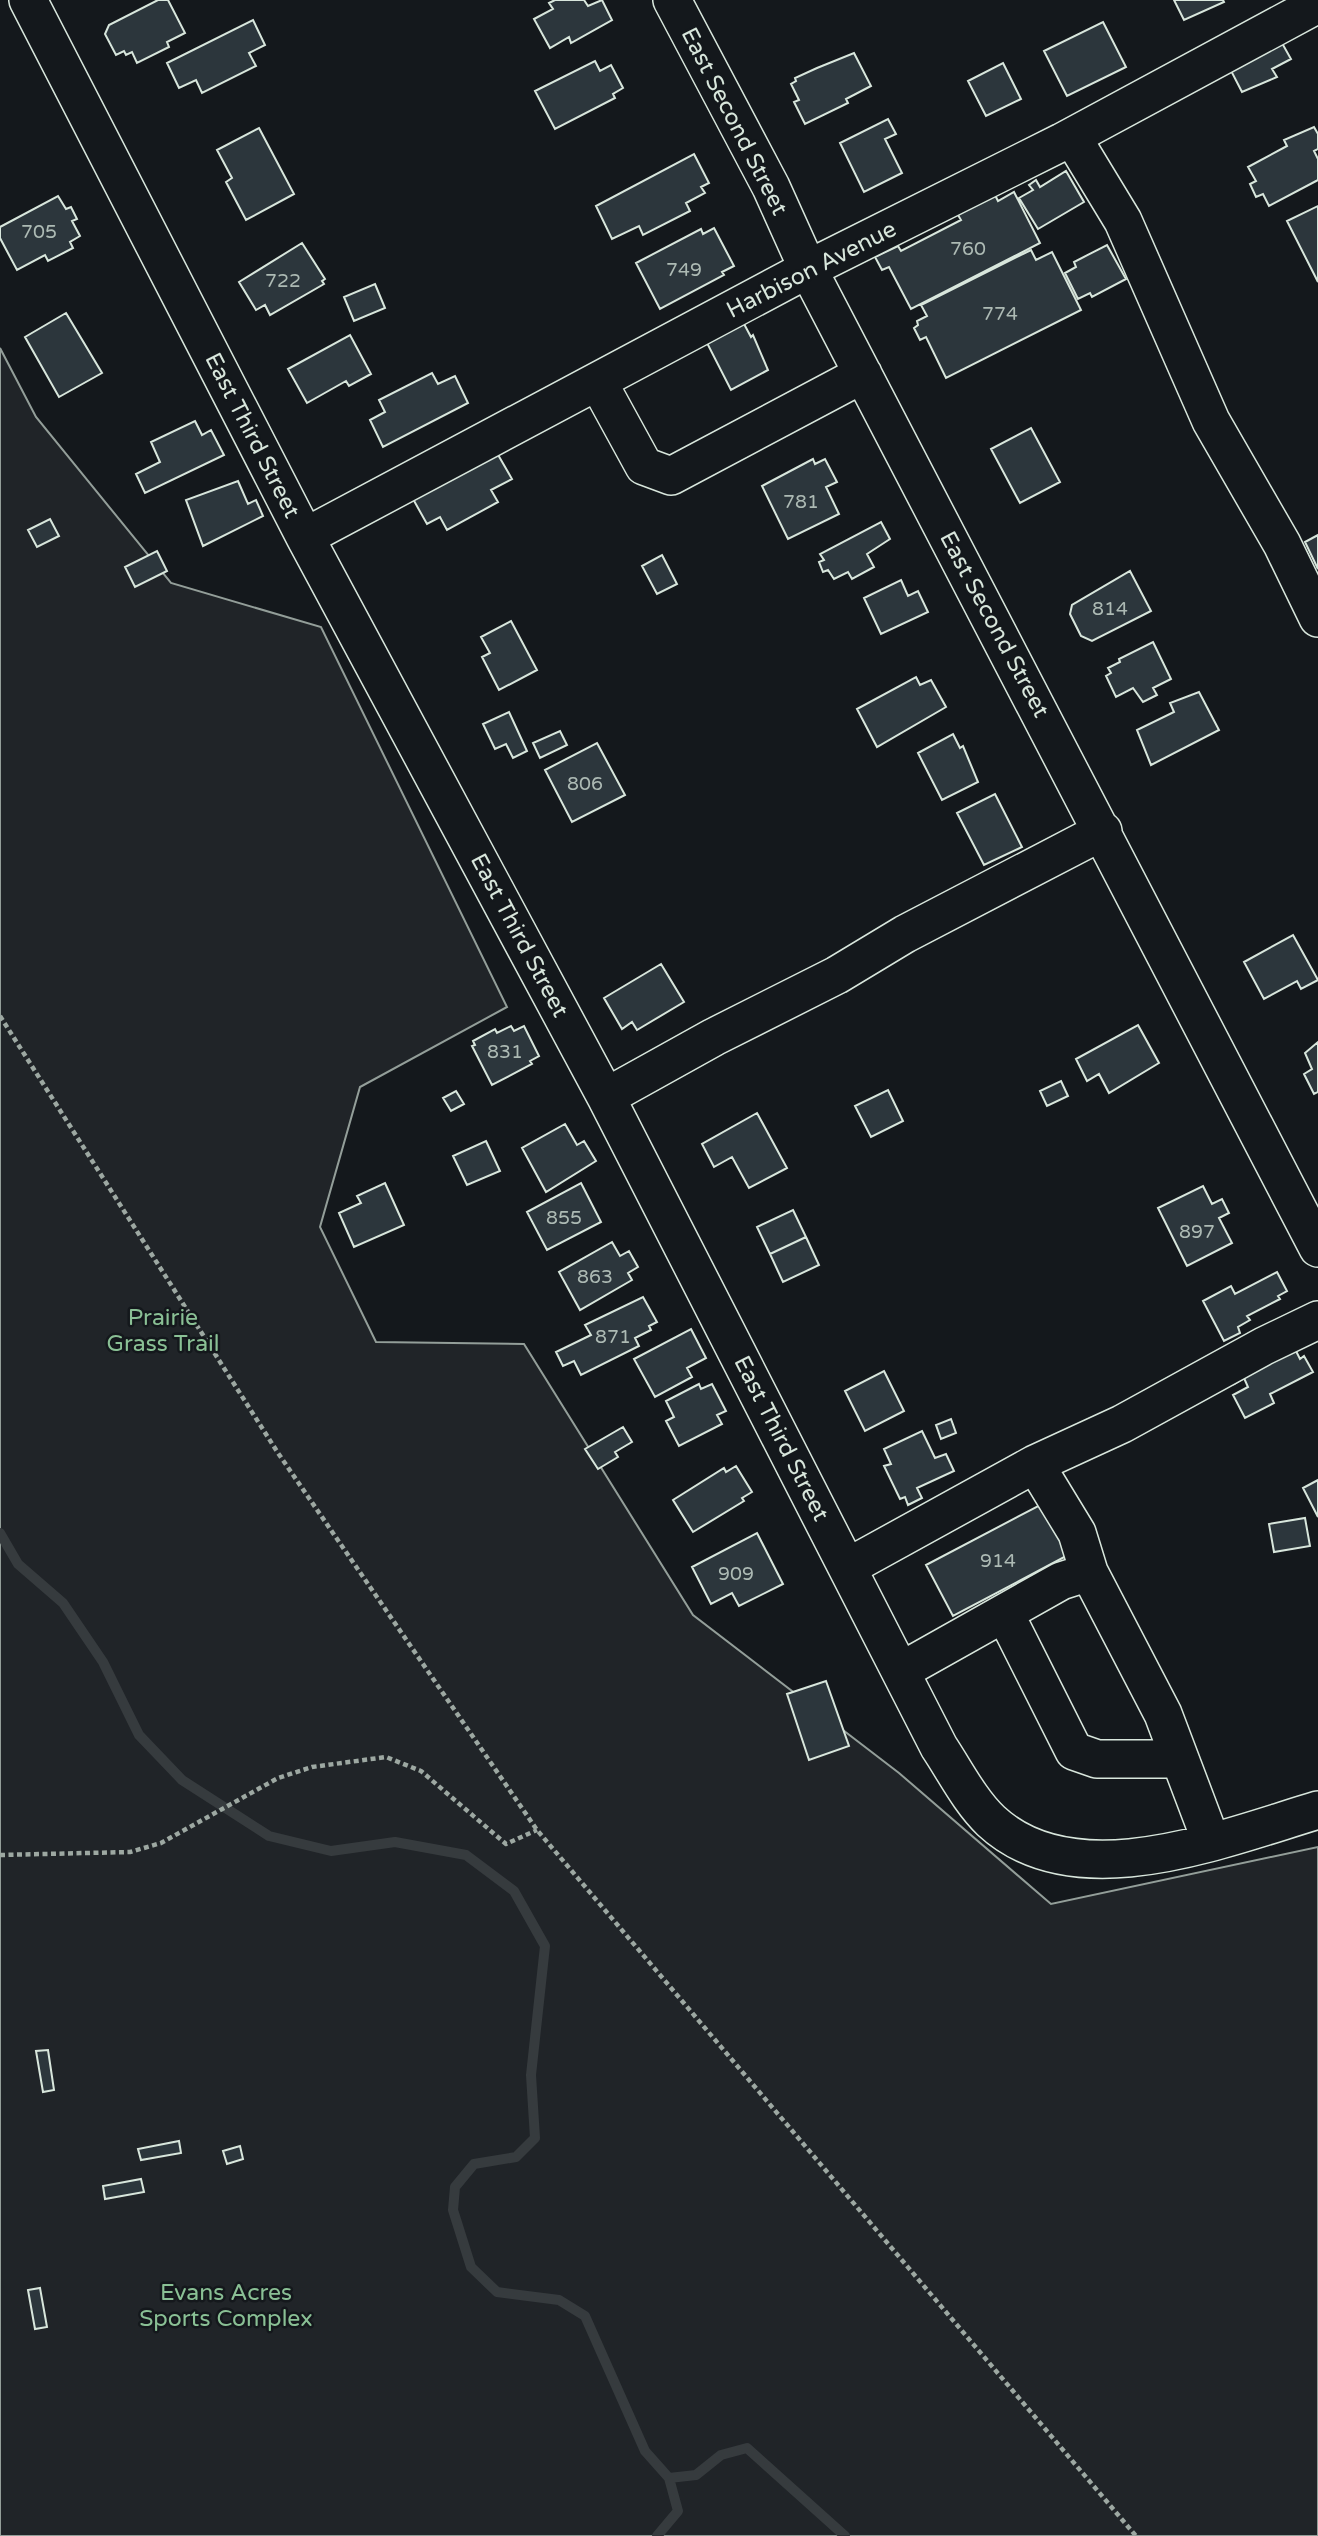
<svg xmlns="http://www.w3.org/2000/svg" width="1318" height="2536" font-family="'Varela Round',sans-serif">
	<rect width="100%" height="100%" fill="#14181c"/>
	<path fill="#202428" stroke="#939e99" stroke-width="2" d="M0,348L36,417L171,583L321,627L507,1007L360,1087L320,1227L376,1342L524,1344L693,1615L899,1773L1051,1904L1318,1847V2536H0Z"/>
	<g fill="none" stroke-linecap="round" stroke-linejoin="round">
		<path stroke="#363b3e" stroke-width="10" d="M0,1533L18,1564L63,1603L103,1662L139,1735L182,1780L269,1836L331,1851L395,1842L466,1855L514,1891L545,1946L531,2075L535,2138L516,2157L474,2164L455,2187L453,2210L471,2267L497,2292L559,2300L585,2316L645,2451L669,2478L678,2511L657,2536
			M669,2478L696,2475L721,2455L747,2448L845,2536"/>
	</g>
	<path fill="#2c363c" stroke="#d8e6dc" stroke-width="2" d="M158,0H168L185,33L167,42L169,47L137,63L132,52L126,55L124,51L116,55L105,34L109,25Z
		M555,0H584L588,6L602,0L612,20L571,43L569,37L550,48L534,19L553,9L549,3Z
		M1174,0H1223L1224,2L1184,20Z
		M253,20L265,45L249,53L256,66L202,93L196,80L179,88L167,63Z
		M1103,22L1126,67L1067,96L1044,51Z
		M1278,36L1291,59L1272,69L1277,77L1242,92L1227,63Z
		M854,53L871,86L846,99L848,103L805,124L794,102L799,100L791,84L796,81L795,78L817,68Z
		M595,61L600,71L611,65L623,88L613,94L615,98L555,129L535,91Z
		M1003,63L1021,99L986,116L968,81Z
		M888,119L896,134L885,139L902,173L864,192L840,143Z
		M1314,127L1318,134V149L1314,151L1318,159V180L1269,206L1263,194L1256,197L1250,184L1256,181L1248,167L1287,146L1284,140Z
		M259,128L294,194L246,220L226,182L232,178L217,150Z
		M694,154L709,183L701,187L705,193L686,203L690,211L643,235L639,226L612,239L596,206Z
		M1066,171L1084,202L1038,229L1019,198L1033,190L1029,185L1036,180L1040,187Z
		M993,191L998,201L1014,192L1040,243L911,309L889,267L882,270L875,257L898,246L901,251L961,220L955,210Z
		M58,196L66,209L71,207L77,219L72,221L80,236L70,242L73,248L48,261L45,255L17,270L0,238V227Z
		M1318,206V282L1287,221Z
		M714,228L734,266L722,272L724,275L660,309L636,263L701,229L703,234Z
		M302,243L325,279L322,281L324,284L270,315L265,305L256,310L239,282Z
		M1107,245L1126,279L1092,297L1090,293L1078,299L1065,273L1076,267L1074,262Z
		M1031,250L1036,260L1052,252L1081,310L946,378L926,337L920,340L914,328L918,325L917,321L927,316L921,305Z
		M375,284L385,308L354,321L344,297Z
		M66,313L102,373L59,397L25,337Z
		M743,322L751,337L753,335L768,370L731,390L706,341Z
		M350,335L371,374L349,386L346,381L307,403L288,369Z
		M432,373L438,384L455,376L468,403L383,447L370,420L385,412L379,400Z
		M195,421L202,435L211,430L224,455L145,493L136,474L160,462L151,442Z
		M1031,428L1060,482L1020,503L991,449Z
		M497,453L512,479L491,490L498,502L447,530L440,517L427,524L413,499Z
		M813,459L815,464L825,459L837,482L826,487L839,514L788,539L762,486Z
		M238,481L248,504L256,500L263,516L203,546L186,500Z
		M50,519L59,536L37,547L28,530Z
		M881,522L890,539L867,554L874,567L852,579L848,572L834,579L828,570L823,572L819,562L824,560L820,554Z
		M1318,535V569L1305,542Z
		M157,551L167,571L135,587L125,567Z
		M662,555L677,584L657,594L642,566Z
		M1130,571L1151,611L1092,641L1081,636L1070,614L1072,605Z
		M901,580L908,596L918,591L928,612L881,634L864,598Z
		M511,621L537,670L499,690L482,657L490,653L481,637Z
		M1153,642L1171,679L1153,688L1157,695L1143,702L1133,688L1116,697L1106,676L1111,673L1108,668L1120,662L1119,659Z
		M916,677L920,685L931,680L946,707L877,747L857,709Z
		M1199,692L1219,730L1151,765L1137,730L1174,712L1170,703Z
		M509,712L527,751L513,758L506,744L495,749L483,724Z
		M560,731L567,745L540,758L533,743Z
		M953,734L960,748L963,746L978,782L942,800L918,753Z
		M597,743L625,795L572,822L545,770Z
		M995,794L1022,847L984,865L957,813Z
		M1293,935L1318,980L1301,989L1297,981L1264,999L1244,962Z
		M661,964L684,1002L637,1030L632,1022L622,1029L604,998Z
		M1138,1025L1159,1063L1109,1093L1099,1074L1087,1081L1076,1059Z
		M511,1026L514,1031L524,1026L539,1056L530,1061L532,1064L492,1085L472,1046L475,1045L473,1041L495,1029L497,1033Z
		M1318,1042V1092L1314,1094L1304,1074L1312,1069L1305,1053Z
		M1061,1081L1068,1096L1047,1106L1040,1091Z
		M888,1090L903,1121L871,1137L855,1106Z
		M456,1091L464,1104L451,1111L443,1098Z
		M757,1113L787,1168L749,1188L732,1157L714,1167L702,1144Z
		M565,1124L577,1145L584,1141L596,1161L546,1192L522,1148Z
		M486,1141L500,1171L467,1185L453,1156Z
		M385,1183L404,1225L354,1247L339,1213L361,1203L357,1196Z
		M581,1183L601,1222L547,1250L527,1212Z
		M1203,1186L1212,1204L1222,1199L1229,1213L1219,1218L1232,1243L1187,1266L1158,1208Z
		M793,1210L806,1237L770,1254L757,1227Z
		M806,1237L819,1265L783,1282L770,1254Z
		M612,1242L620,1256L629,1251L638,1267L628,1273L632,1280L580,1310L559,1272Z
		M1277,1272L1287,1291L1278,1296L1280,1299L1247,1316L1250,1320L1238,1327L1240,1333L1224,1341L1203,1301L1231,1286L1235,1294Z
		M643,1297L657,1322L649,1326L651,1330L635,1338L639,1346L581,1375L574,1361L563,1366L556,1352L591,1335L585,1325Z
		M691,1329L706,1358L687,1368L692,1377L655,1397L634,1359Z
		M1293,1345L1300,1359L1304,1356L1313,1372L1270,1394L1274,1403L1245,1418L1233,1395L1248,1387L1244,1378L1234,1384L1227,1371Z
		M884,1371L904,1411L865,1431L845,1391Z
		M699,1384L701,1389L712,1384L726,1411L717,1415L722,1424L679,1446L666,1421L674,1417L666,1401Z
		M951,1419L956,1433L941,1439L936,1425Z
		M623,1427L632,1442L615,1452L618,1457L598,1469L585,1449Z
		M922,1431L935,1458L946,1454L954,1471L917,1488L922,1498L908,1505L905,1497L900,1499L884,1466L891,1464L884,1449Z
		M736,1466L752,1492L742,1498L744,1501L693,1532L673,1500L724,1468L726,1472Z
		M1318,1480V1517L1303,1488Z
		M1044,1503L1070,1554L953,1616L926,1565Z
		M1305,1518L1310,1546L1274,1552L1269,1524Z
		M757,1533L783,1584L739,1606L732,1593L711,1604L692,1567Z
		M826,1681L849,1746L809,1760L787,1694Z
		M48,2050L54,2090L43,2092L36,2051Z
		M179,2141L181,2153L141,2160L138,2149Z
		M240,2146L243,2159L227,2164L223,2151Z
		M141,2179L144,2192L105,2199L103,2186Z
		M40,2288L47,2327L35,2329L28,2290Z"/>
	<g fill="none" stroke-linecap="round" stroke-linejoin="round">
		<g stroke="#d8e6dc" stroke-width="40">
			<path id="minor" d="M28,0L305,537L606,1097L939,1747C955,1771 970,1801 991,1821C1075,1899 1224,1838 1318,1810
				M672,0L771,187L808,269L1318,1248
				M1072,137L1123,221L1211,421L1282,544L1318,618
				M598,382L644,466L671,476L863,374
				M305,537L808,269L1062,142L1318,4
				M606,1097L714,1037L837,975L905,934L1103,831
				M1035,1464L1077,1533L1089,1572L1163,1714L1211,1841
				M848,1567L1035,1464L1122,1424L1264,1346L1318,1320
				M1005,1614L1074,1751L1097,1759H1180
				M901,1671L1061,1581L1089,1572"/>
		</g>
		<path stroke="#9da8a2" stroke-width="4.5" stroke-dasharray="5 3.5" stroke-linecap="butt" d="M0,1016L278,1453L537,1830L1136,2536
			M0,1855L130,1852L161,1843L278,1778L312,1767L386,1757L421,1771L506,1844L537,1830"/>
		<use href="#minor" stroke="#14181c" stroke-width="37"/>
	</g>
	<g text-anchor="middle" stroke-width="5" stroke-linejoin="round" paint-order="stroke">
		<g font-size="19" fill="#adbab4">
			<text x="39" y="238">705</text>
			<text x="968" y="255">760</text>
			<text x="684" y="276">749</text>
			<text x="283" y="287">722</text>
			<text x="1000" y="320">774</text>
			<text x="801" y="508">781</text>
			<text x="1110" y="615">814</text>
			<text x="585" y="790">806</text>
			<text x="505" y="1058">831</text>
			<text x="564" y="1224">855</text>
			<text x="1197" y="1238">897</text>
			<text x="595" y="1283">863</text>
			<text x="613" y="1343">871</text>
			<text x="998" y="1567">914</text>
			<text x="736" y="1580">909</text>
		</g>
		<g font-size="23" fill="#d8e6dc" stroke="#14181c">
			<text transform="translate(735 121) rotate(63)" y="8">East Second Street</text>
			<text transform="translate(811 269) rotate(-27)" y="8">Harbison Avenue</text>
			<text transform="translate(253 435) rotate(63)" y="8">East Third Street</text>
			<text transform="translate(995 624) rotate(62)" y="8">East Second Street</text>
			<text transform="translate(520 935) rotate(62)" y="8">East Third Street</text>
			<text transform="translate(782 1438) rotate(63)" y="8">East Third Street</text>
		</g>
		<g font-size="23" fill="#8ac095" stroke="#14181c">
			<text x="163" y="1325">Prairie<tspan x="163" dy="26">Grass Trail</tspan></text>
			<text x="226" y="2300">Evans Acres<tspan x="226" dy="26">Sports Complex</tspan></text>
		</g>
	</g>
</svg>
